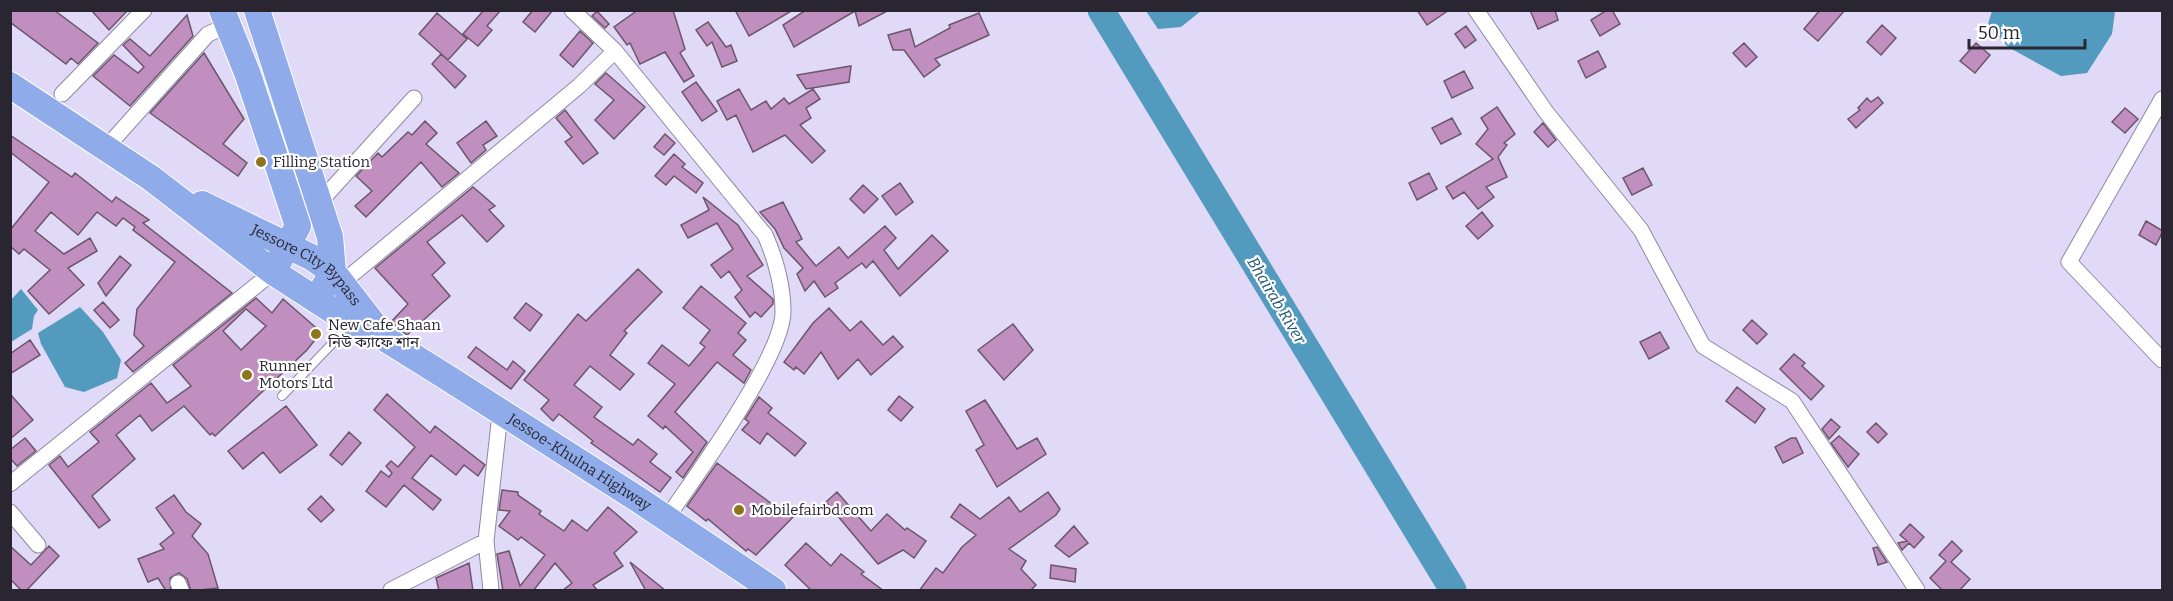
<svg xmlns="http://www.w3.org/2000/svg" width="2173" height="601" font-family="Bitter,'Noto Sans Bengali',serif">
	<rect width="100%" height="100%" fill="#e0d9f7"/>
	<path fill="#539abf" d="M1146,11H1201L1181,27L1158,29Z
		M1992,11V10L2115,11L2112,34L2087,73L2061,76L2008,47L1988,24Z
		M21,289L38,310L34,316L32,329L11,342V300Z
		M80,307L103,332L121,360L117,378L84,392L65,387L41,344L38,333Z"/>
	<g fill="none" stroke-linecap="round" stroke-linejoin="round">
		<path stroke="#539abf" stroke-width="27" d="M1101,10L1453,590"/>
	</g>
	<path fill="#c08ebf" stroke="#6b566a" stroke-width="1.5" fill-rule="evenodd" d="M10,10H54L98,43L78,64L71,58L66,64L10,22Z
		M91,10H128L109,30Z
		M484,10H501L487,26L492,30L478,46L463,34Z
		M533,10H553L535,32L523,22Z
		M638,10H673L685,49L680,53L694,76L684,82L665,52L640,64L630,43L627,45L614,27Z
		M735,10H793L749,36Z
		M806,10H889L859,26L855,11L794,47L783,25Z
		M1417,10H1449L1427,25Z
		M1530,10H1555L1558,20L1538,29Z
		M1607,10H1612L1620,24L1600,36L1591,20Z
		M1820,10H1845L1818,41L1804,29Z
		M597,11L609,24L605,28L592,16Z
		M437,13L467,39L448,60L419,34Z
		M979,13L989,35L935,59L940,65L924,77L904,50H893L888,35L910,29L915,47L950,28L949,25Z
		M187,15L193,36L130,106L93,76L114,55L138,73L144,67L123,45L130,39L150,56Z
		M708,22L726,47L731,45L737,61L722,67L712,42L707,46L696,30Z
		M1882,25L1896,38L1881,55L1867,42Z
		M1466,26L1476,40L1465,48L1455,34Z
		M580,31L593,43L573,67L560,55Z
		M1744,43L1757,57L1746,67L1733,53Z
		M1976,43L1990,55L1975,73L1960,61Z
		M1598,51L1606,67L1586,78L1578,61Z
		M204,53L244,119L223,144L247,163L238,176L150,113Z
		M441,54L466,76L455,88L432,64Z
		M851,66L849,82L806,89L797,75Z
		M1464,71L1473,88L1452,98L1444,81Z
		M606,73L645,107L614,139L595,120L614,100L595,84Z
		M696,82L717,111L702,121L682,92Z
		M739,89L751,110L766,101L771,109L784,98L789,104L813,89L820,99L806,108L811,118L800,125L825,151L812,163L785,135L753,152L736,115L727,120L717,101Z
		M1878,97L1883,103L1856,128L1848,119L1860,110L1858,108L1867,98L1871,102Z
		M1497,107L1515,134L1504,143L1507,145L1498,157L1507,177L1486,187L1494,197L1478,209L1464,192L1453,199L1446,187L1493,159L1476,144L1488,129L1481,118Z
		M2125,108L2138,119L2125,133L2112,122Z
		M565,110L598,153L583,164L565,142L572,137L556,118Z
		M1452,118L1461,134L1441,144L1432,128Z
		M425,121L437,133L426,144L459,173L442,187L421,162L366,217L355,206L372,191L356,176L378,153L382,157L408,132L412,135Z
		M486,121L497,136L483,145L486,150L471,163L457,143Z
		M1543,123L1556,140L1548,147L1534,132Z
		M665,134L675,143L664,155L654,147Z
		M10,135L72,177L75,173L112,202L116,197L149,220L143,223L232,293L133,372L125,363L144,346L134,335L137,309L175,262L133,230L135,227L123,218L116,226L97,212L78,235L51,212L35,231L64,254L90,238L97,251L68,268L84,285L49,314L28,291L50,270L24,249L19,254L10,246V230L49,182L10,152Z
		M674,154L685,164L682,167L703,183L696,193L674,176L666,185L655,176Z
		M1643,168L1652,185L1632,195L1623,178Z
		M1429,173L1437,189L1417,200L1409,183Z
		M900,183L913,202L896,215L882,196Z
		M863,185L878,199L864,213L850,199Z
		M473,187L495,206L489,210L504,226L487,242L462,215L427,242L445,263L432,275L450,296L407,335L391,322L408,304L375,268Z
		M703,197L738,225L763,265L747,276L773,299V304L761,317L755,312L750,317L735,297L742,290L729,271L721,278L711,265L733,249L717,223L688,238L681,225L709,210Z
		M783,202L802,239L796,242L816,266L839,247L848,258L885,226L896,238L884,250L898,269L932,235L948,251L900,296L873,261L866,268L862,263L835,283L838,288L825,297L814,281L805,291L797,274L803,268L784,248L775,229L760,212Z
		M1482,212L1493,226L1478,239L1466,226Z
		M2146,221L2163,231L2156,245L2139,235Z
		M120,256L131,265L106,296L98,283Z
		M638,269L662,292L624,331L627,333L610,355L634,374L620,390L590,366L574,385L602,407L594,417L633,445L638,439L657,454L650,462L671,478L660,492L591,443L593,441L559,414L553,421L541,409L549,400L524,380L578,314L586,321Z
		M701,286L746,323L738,333L746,340L733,355L751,370L744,383L717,362L675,412L707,442L683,478L676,472L693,452L665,426L663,429L648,416L675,384L648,363L662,345L689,366L705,347L700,343L710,330L683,308Z
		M256,298L272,313L283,299L321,332L307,350L215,436L212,433L210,435L184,406L152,431L140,415L116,435L135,459L92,496L110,520L99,528L49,465L60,456L68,467L99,442L90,432L151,383L167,403L191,386L173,365ZM246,309L266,326L241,350L223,331Z
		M103,302L119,320L110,328L94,310Z
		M526,303L542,315L530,331L514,318Z
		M829,308L850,331L861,321L883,345L893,336L903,347L871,375L858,359L838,379L821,352L804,374L796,367L794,370L784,362L813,323Z
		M1752,320L1767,334L1757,344L1743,330Z
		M1013,324L1033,350L1004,380L978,350Z
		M1660,332L1669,348L1649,359L1640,342Z
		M30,340L40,355L10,374V354Z
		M476,347L507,370L513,361L525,371L511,389L468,357Z
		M1794,354L1805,363L1802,366L1824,386L1811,400L1780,369Z
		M1737,387L1765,409L1755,423L1726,401Z
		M10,394L33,420L10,439Z
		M387,394L430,433L435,426L485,465L478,476L464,465L456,475L431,455L412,478L441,500L433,510L404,485L386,507L366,491L381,471L389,477L392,473L386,466L391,461L398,467L415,447L374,410Z
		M899,396L913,407L901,421L888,410Z
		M759,397L772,408L768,413L806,443L795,456L767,433L760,444L742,430L749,422L745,419Z
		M985,400L1017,449L1037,438L1046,454L997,487L976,450L984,445L966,411Z
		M286,406L317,445L280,473L263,452L243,469L228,451Z
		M1831,419L1840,427L1829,439L1822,429Z
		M1876,423L1887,434L1878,443L1867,432Z
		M349,432L361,443L342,465L330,455Z
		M1839,436L1859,454L1848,467L1831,443Z
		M25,438L36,451L17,466L10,458V450Z
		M1791,438H1796L1803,453L1783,463L1775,447Z
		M717,463L780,510L784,506L794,516L756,555L748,549L746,551L708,519L706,521L687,506Z
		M502,490L518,492V495L541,511L539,514L564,531L572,520L587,531L608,507L637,532L614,553L623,566L593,585L598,591H562L572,583L555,563L533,591H503L497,554L509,551L520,586L545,555L521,537L518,540L499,526L510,511L499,510Z
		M837,492L871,531L887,514L905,530L907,528L926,541L914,558L903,550L878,564L826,502Z
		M1048,492L1060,509L1056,515L1009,549L1026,561L1021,569L1036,585L1030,591H919L936,568L943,573L962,547L976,535L951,517L960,504L980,519L1009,497L1020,512Z
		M174,495L186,512L201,524L192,536L208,554L218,588L191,591L187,579L179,573L170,578L171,591H166L158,578L148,582L138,559L164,549L160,544L174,533L156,508Z
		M321,496L334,510L321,522L308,509Z
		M1910,524L1924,537L1914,548L1909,543L1902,550L1898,543L1907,541L1900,535Z
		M1074,526L1088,543L1069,557L1055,546Z
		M1952,541L1962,551L1951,562L1970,579L1959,591H1943L1930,578L1946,561L1939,555Z
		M806,543L831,566L841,554L864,572L861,574L884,591H812L785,565Z
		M10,546L31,565L49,546L59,556L26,591H22L10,579Z
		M1877,547L1887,562L1878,565L1873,548Z
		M630,562L666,591H646Z
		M469,563L473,591H439L436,578Z
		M1051,565L1076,569L1075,582L1050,578Z"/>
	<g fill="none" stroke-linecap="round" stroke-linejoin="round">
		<g stroke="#8f88a4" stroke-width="10">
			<path id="service" d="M282,396L349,326"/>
		</g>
		<g stroke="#8f88a4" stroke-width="17">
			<path id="minor" d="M572,10L615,51L765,235C775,257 783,286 783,311C784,355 694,479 666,519
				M1476,10L1546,112L1641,230L1703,346L1792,401L1917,590
				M62,94L144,10
				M2162,99L2069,262L2162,360
				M112,141L208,34L227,26
				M318,204L414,98
				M343,282L579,86L615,51
				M10,484L273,272
				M10,512L38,545
				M178,583L181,590
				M391,590L486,541
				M491,590L486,541L500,414"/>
		</g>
		<g stroke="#fff" stroke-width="28">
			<g id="trunk">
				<path d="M222,10L248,75L298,226L279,261"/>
				<path d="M257,10L330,237L333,272L316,300"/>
				<path id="s1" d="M10,85L151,178L273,272L352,323L384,338L448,378L639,500L773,590"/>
				<path id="s2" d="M202,204L311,257L333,272L382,335"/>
			</g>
		</g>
		<use href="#service" stroke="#fff" stroke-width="8"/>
		<use href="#minor" stroke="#fff" stroke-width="15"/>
		<use href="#trunk" stroke="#8fabea" stroke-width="26"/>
	</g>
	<g fill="#8e7519" stroke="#fff" stroke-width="2">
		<circle cx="261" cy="162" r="6"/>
		<circle cx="316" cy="334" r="6"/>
		<circle cx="247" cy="375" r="6"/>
		<circle cx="739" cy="510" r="6"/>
	</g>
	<g text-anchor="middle" stroke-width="4.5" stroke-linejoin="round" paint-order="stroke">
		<g font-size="15" fill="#292632" stroke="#fff" text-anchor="start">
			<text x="273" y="167">Filling Station</text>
			<text x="328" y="330">New Cafe Shaan<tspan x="328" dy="17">নিউ ক্যাফে শান</tspan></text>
			<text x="259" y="371">Runner<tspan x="259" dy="17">Motors Ltd</tspan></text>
			<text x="751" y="515">Mobilefairbd.com</text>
		</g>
		<g font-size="15" fill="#292632" stroke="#fff">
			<text dy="5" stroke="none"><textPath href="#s2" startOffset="122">Jessore City Bypass</textPath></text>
			<text dy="5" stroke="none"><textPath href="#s1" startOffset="684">Jessoe-Khulna Highway</textPath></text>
		</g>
		<g font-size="16" font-style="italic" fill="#225874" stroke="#fff">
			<text transform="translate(1277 300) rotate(59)" y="6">Bhairab River</text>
		</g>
	</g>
	<rect width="2173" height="601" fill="none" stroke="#292632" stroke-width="24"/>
	<path d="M1969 39v9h116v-9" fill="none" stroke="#292632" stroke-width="3"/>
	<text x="1978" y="39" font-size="18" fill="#292632" stroke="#ffffff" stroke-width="4.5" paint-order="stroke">50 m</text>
</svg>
